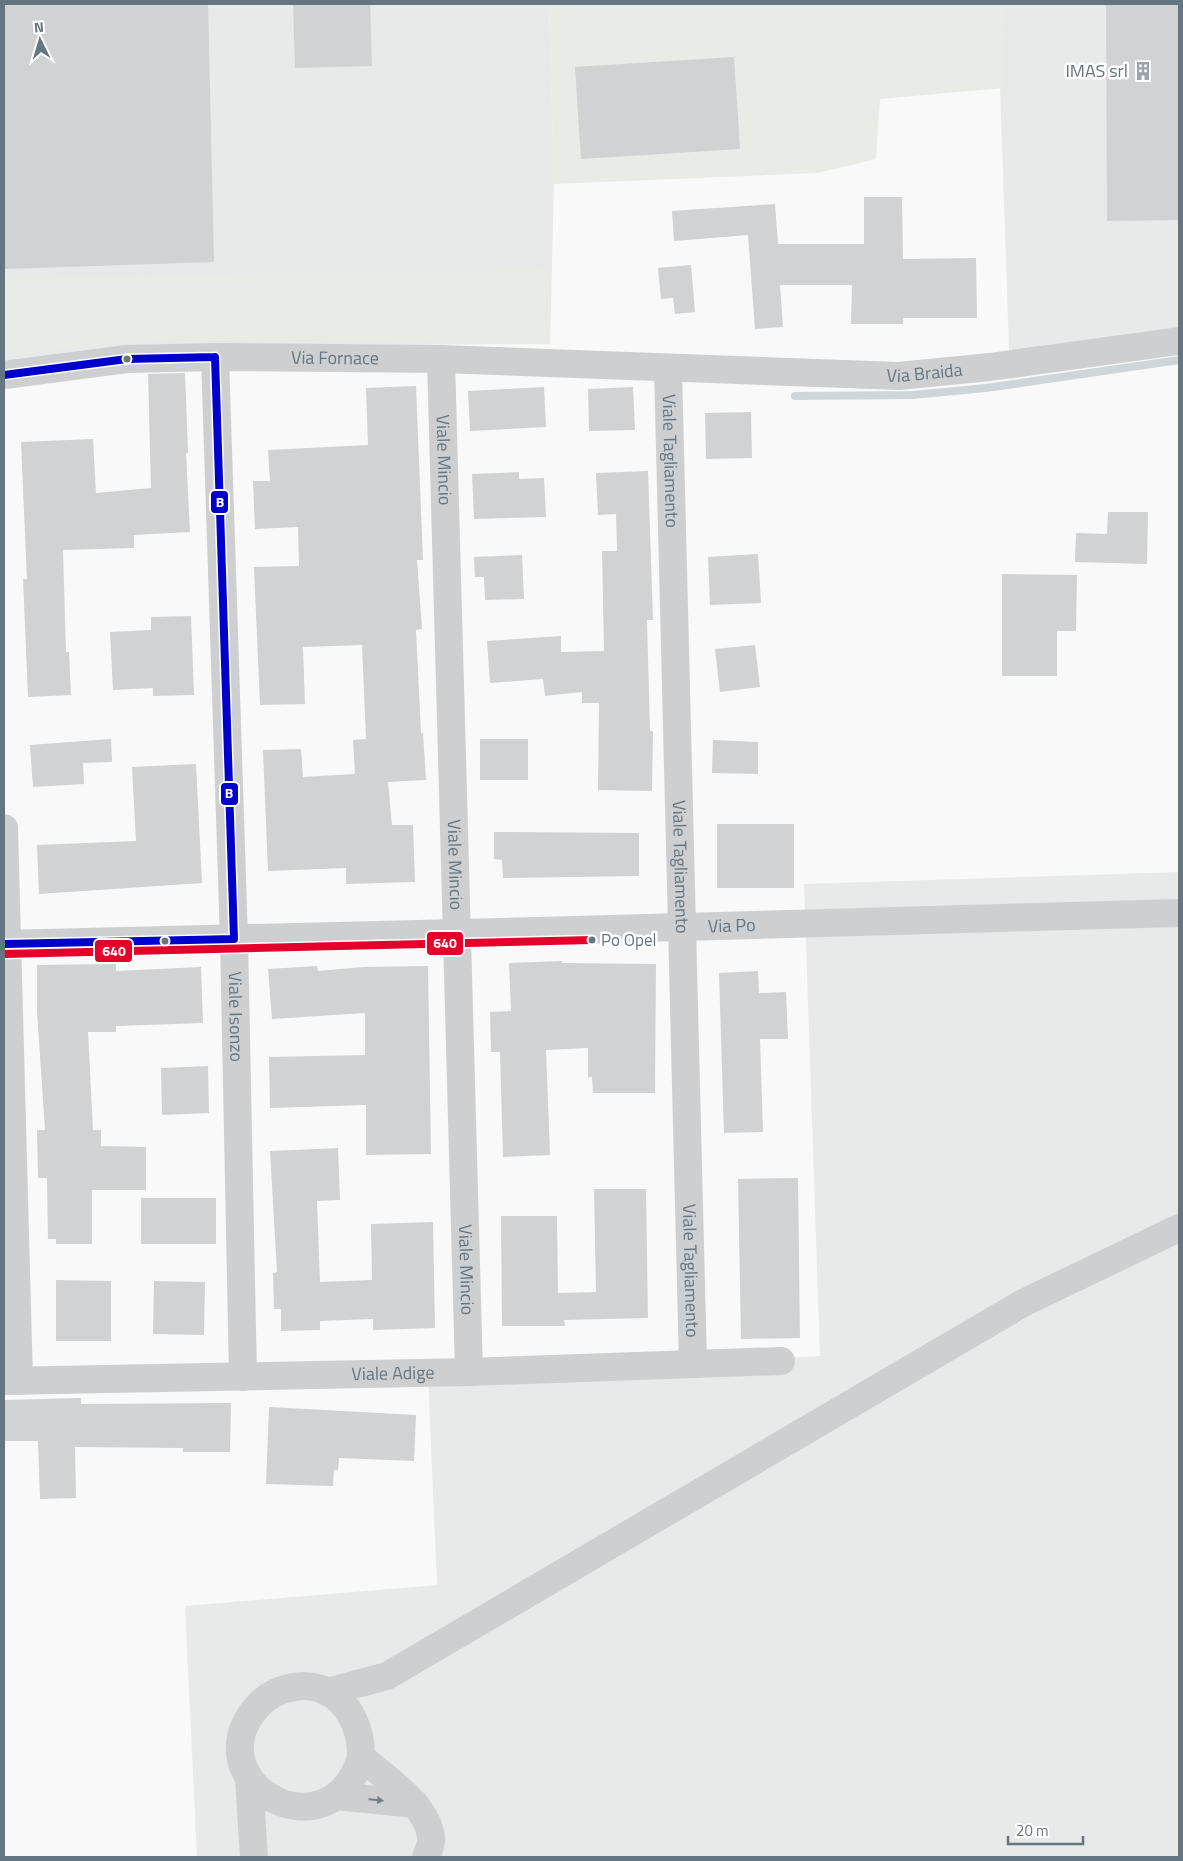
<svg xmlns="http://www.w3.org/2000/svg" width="1183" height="1861" font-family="'Titillium Web',sans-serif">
	<rect width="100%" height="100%" fill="#f9f9f9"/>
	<path fill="#e8e9e9" d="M4,4H549L554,184L550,344L306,345L4,368Z
		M1001,4H1179V353L1010,379L1000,86Z
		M1179,872V1857H197L185,1606L437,1585L428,1376L820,1356L804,884Z"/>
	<path fill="#e8ebe6" d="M549,4H1005L1003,88L880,99L876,159L817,173L554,184Z
		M548,269L550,344L201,339L88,346L4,357V278Z"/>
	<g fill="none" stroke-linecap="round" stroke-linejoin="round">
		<path stroke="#ced6d9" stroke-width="8" d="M795,396L912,395L986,388L1179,360"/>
	</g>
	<path fill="#d0d2d3" d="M4,4H208L214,262L4,269Z
		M293,4H370L372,66L295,68Z
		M1106,4H1179V220L1107,221Z
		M734,57L740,149L581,159L575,67Z
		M864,197H902L903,259L976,258L977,318H903V324H851L852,285H780L783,327L755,329L748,235L674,241L672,211L775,204L778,244H864Z
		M691,265L695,312L675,314L673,298L661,299L658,268Z
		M185,373L188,453H186L190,532L134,535V548L63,550L66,652H69L71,695L28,697L23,579H27L21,442L93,439L96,493L151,488L148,374Z
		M416,386L423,560H417L422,629L416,630L421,733H423L426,780L388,782L392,825H413L415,882L346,884V868L268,871L263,750L301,749L303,777L355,774L353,740L366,739L362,645L303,647L305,704L260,705L254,567L299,566L298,527L255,529L253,481H270L268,450L368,445L366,388Z
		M544,387L546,427L470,431L468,391Z
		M633,387L635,430L589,431L588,389Z
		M751,412L752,458L706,459L705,413Z
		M648,471L653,620H647L650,731H653L652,791L598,790L599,703H582V692L545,696L543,679L490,683L487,641L561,636V652L604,651L602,551H617L616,514L598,515L596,473Z
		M519,472V479L544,478L546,517L474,519L472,474Z
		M1108,512H1148L1147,564L1075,562L1076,533L1107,534Z
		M758,554L761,603L710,605L708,557Z
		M522,555L524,599L485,600L484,577H475L474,557Z
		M1002,574L1077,575L1076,631H1057V676H1002Z
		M191,616L194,695L153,696V688L113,690L110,632L151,630V617Z
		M755,645L760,687L720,692L715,649Z
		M111,739L112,762L83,763L84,784L33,787L30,745Z
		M480,739H528V780H480Z
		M713,740L758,742V774L712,773Z
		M196,764L202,883L39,894L37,845L136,841L132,767Z
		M717,824H794V888H717Z
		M494,832L639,833V876L503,878L502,860L494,859Z
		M562,961V963L656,964L655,1093H593L592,1077H588V1048L546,1050L550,1155L503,1157L500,1052H491L490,1012L511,1011L509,963Z
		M116,964V971L201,967L203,1023L116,1026V1032H88L93,1130H101V1146L146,1147V1190H92V1244H56V1239H48L47,1178H38L37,1130H45L37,1011V965Z
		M317,966L318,971L364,967L428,966L431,1154L366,1155V1105L270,1108L269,1057L365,1055V1013L272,1019L268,969Z
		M758,971L759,993L786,992L788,1039H760L763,1132L724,1133L719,973Z
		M208,1066L209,1113L162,1115L161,1068Z
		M338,1148L340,1200L317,1201L320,1282L372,1280L371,1224L433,1222L435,1328L373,1330V1319L320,1321V1330L281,1331V1309H274L273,1273L277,1272L270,1151Z
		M798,1178L800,1338L741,1339L738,1179Z
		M594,1189H646L648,1318L564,1320L565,1326H502L501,1216H557L558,1293L596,1292Z
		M141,1198H216V1244H141Z
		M56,1280L111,1281V1341H56Z
		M154,1281L205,1282L204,1335L153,1334Z
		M81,1398V1404L231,1403L230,1452H183V1448L75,1447L76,1498L40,1499L38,1441H4V1400Z
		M269,1407L416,1415L414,1461L339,1458L338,1470H334L333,1486L266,1484Z"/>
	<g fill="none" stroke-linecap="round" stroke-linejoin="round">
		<g stroke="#cecfd0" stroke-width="28">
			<path id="s1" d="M215,357L234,939L243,1377"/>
			<path id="s2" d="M441,359L469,1372"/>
			<path id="s3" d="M668,369L693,1364"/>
			<path id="s4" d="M4,375L127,359L215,357L441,359L899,376L990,367L1179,341"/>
			<path d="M4,828L19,1381"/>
			<path id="s5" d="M4,944C396,936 787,924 1179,913"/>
			<path id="s6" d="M4,1381L469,1372L781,1361"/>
			<path d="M327,1692L387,1676L1023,1303L1179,1228"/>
			<path d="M361,1757C331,1856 203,1788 250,1716C259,1702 272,1692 289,1688C334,1677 362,1716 361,1757C384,1777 429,1806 431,1838C432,1844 428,1852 426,1857"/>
			<path d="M249,1778L254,1857"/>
			<path d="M336,1796L415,1804"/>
		</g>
		<g stroke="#fff" stroke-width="11">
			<path id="bus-1" d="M215,357L234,939
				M4,375L127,359L215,357
				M4,944L234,939"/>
		</g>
		<g stroke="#fff" stroke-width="11">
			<path id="bus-2" d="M4,954L592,940"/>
		</g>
		<use href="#bus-1" stroke="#0000cd" stroke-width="8"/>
		<use href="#bus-2" stroke="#e4002b" stroke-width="8"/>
	</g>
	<defs><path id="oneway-solid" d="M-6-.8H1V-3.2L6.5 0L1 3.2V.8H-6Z" transform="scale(1.25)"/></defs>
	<use fill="#707f8b" href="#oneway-solid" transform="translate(376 1800) rotate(5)"/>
	<defs>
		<g id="building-bare" transform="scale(1.5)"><path d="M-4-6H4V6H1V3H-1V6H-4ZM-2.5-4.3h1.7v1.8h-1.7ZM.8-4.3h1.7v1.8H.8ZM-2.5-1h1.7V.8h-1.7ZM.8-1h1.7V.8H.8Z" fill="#99a4ac" stroke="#fff" stroke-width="2.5" paint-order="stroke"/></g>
	</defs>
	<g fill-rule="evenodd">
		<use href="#building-bare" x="1143" y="71"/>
	</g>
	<g fill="#657683" stroke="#fff" stroke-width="2">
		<circle cx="127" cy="359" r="4.5"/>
		<circle cx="592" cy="940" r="4.5"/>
		<circle cx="165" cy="941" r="4.5"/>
	</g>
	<g text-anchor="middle" stroke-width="5" stroke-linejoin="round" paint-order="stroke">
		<g font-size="17" fill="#657683" stroke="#fff" text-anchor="start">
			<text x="601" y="946">Po Opel</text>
		</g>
		<g font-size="18" fill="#657683" stroke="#fff" text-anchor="end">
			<text x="1128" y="77">IMAS srl</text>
		</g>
		<g font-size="18" fill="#657683" stroke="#fff">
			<text dy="6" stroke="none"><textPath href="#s4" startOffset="332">Via Fornace</textPath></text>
			<text dy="6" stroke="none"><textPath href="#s4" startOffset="922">Via Braida</textPath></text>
			<text dy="6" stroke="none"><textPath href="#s2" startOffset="101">Viale Mincio</textPath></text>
			<text dy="6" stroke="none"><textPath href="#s3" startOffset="92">Viale Tagliamento</textPath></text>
			<text dy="6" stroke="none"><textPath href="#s2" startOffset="506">Viale Mincio</textPath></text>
			<text dy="6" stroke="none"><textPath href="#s3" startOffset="498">Viale Tagliamento</textPath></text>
			<text dy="6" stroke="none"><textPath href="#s5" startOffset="728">Via Po</textPath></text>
			<text dy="6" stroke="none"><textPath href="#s1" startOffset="660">Viale Isonzo</textPath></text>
			<text dy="6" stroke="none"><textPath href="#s2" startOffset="911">Viale Mincio</textPath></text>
			<text dy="6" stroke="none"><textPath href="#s3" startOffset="902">Viale Tagliamento</textPath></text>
			<text dy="6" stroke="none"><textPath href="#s6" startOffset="389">Viale Adige</textPath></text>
		</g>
	</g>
	<g stroke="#fff" stroke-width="2">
		<rect x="210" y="490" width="19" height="24" rx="5" fill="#0000cd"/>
		<rect x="220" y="782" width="19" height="24" rx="5" fill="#0000cd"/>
		<rect x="426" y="931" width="38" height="25" rx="5" fill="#e4002b"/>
		<rect x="94" y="939" width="39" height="24" rx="5" fill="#e4002b"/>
	</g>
	<g font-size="14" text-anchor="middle" font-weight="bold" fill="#fff">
		<text x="220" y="507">B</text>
		<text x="229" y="798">B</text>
		<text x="445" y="948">640</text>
		<text x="114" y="956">640</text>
	</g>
	<rect width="1183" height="1861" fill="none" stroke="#657683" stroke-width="10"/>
	<g transform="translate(40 40) rotate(355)" stroke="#ffffff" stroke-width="4" paint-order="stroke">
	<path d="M0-4L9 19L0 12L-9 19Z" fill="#657683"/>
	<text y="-8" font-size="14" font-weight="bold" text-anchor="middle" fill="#657683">N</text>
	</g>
	<path d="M1008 1836v8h75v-8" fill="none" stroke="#657683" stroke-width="2.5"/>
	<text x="1016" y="1836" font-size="15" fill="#657683" stroke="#ffffff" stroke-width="4" paint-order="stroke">20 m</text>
</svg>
